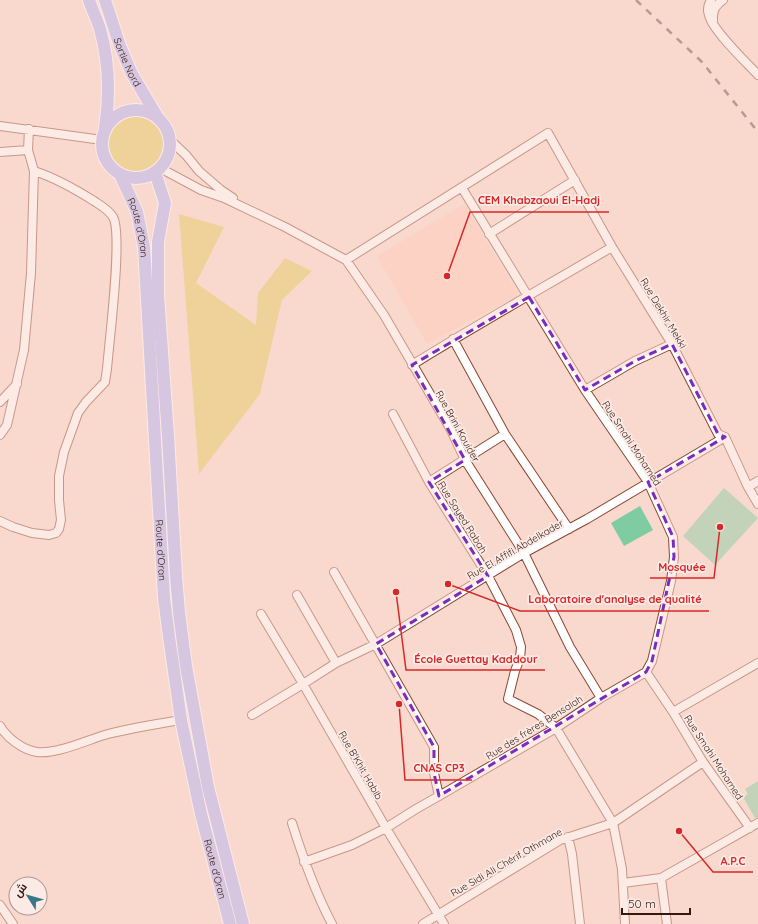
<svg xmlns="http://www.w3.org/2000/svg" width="758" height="924" font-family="Quicksand,Cairo,sans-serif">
	<rect width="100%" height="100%" fill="#f9d9ce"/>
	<path fill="#fec9b8" d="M464,204L519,295L427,344L377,256Z"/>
	<path fill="#dfcb5c" d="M109 144a27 27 0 1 1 54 0a27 27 0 1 1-54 0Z
		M179,214L224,227L196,283L256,325L258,293L285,258L312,271L282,300L260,394L199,474Z"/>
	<path fill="#7fcca2" d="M724,488L758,518L715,565L683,536Z
		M640,506L653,530L624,546L611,523Z
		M758,781V818H755L743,797L748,794L745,789Z"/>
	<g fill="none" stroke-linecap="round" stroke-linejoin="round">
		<g stroke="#8b4731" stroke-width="10">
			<path id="minor" d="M711,0C708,5 707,10 709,15C712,30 746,62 758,75
				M713,20C712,11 715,5 723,0
				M0,126L102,140
				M169,139L186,155L199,171L221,190L233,198
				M0,152L28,150
				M160,168L201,190L224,198L285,227L346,260L384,315L451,430L465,460L524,553L570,647L601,698
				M462,188L585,390L648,482L673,537L674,557L671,581L652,661L646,672L673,712L703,762L750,828
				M489,234L575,180
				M346,260L548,133L612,247L672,344L718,434L725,437L748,487L758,504
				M453,339L505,434L569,529
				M412,365C478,324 546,286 612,247
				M585,390L635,361L672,344
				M0,402L17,384
				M393,414L429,482L488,576L516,630L521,647L520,658L515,671L508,699L538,714L556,728L613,823L622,869L625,924
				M0,435L7,425L24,350L31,273L34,171L28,150L29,129
				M429,482L505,434
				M748,487L758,481
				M0,521L13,527L32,533L49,535L56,533L59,529L61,520L59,500V476L64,452L78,413L86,402L105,382L107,369C109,343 123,234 113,217C109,210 100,205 94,201C75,189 56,178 34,171
				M334,572L434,747V773L439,796
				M297,595L336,663
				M261,614L303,684L386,828L444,924
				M673,712L758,663
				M252,715L303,684L336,663L376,644L524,553L587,519L725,437
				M0,726C7,738 23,750 37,752C56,755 89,739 108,734C132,728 156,724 181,720
				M292,823C303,858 315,892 332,924
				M568,837L572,854L580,924
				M304,862L352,845L386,828L416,809L439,796L556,728L601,698L646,672
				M661,878L667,924
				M623,883L661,878L758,823
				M0,905L13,924
				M423,924L560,840L613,823L703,762"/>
		</g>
		<g stroke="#fff" stroke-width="14">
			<g id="primary">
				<path d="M89,0C92,10 97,19 100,29C109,61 110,95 105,128"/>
				<path id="s1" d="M105,0L120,46L132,74L158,118"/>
				<circle cx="136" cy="144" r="34"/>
				<path d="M155,172L165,203L158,242V295L168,436L176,576L179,612L186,666L208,787L243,924"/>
				<path id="s2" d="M120,174L137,212L144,247L164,598L169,637L181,720L201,814L230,924"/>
			</g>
		</g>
		<use href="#minor" stroke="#fff" stroke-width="8"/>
		<use href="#primary" stroke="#aeb0f5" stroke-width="12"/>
		<path stroke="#6a4d43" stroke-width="2.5" stroke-dasharray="7 7" stroke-linecap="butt" d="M636,0L702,62L758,132"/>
	</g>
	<path d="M0 0H758V924H0ZM529,297L585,390L635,361L672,344L718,434L725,437L648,482L673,537L674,557L652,661L646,672L439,796L434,773V747L376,644L488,576L429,482L465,460L412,365Z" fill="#f9d9ce" fill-opacity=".55" fill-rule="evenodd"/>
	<path fill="none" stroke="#7b2cbf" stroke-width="3" stroke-dasharray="8 5" stroke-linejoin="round" d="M529,297L585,390L635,361L672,344L718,434L725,437L648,482L673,537L674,557L652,661L646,672L439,796L434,773V747L376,644L488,576L429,482L465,460L412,365Z"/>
	<g text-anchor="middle" stroke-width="3.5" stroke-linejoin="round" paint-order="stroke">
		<g font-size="10" fill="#35190f" stroke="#fbeae5">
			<text dy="4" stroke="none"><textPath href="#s1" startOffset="66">Sortie Nord</textPath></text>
			<text dy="4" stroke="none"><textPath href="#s2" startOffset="57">Route d'Oran</textPath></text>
			<text transform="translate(664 313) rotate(59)" y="4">Rue Dekhir Mekki</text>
			<text transform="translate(458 426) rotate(61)" y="4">Rue Brini Kouider</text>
			<text transform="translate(632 443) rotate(57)" y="4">Rue Smahi Mohamed</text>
			<text transform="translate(463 517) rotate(58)" y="4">Rue Sayed Rabah</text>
			<text transform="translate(515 549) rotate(-30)" y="4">Rue El Affifi Abdelkader</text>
			<text dy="4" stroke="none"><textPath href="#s2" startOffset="381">Route d'Oran</textPath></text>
			<text transform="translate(534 727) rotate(-32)" y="4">Rue des frères Bensalah</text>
			<text transform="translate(714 757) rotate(57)" y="4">Rue Smahi Mohamed</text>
			<text transform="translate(361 765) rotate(60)" y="4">Rue B'Khit Habib</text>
			<text transform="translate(506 862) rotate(-30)" y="4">Rue Sidi Ali Chérif Othmane</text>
			<text dy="4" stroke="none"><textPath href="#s2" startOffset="705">Route d'Oran</textPath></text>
		</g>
	</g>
	<path fill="none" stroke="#d62828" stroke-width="1.5" d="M447 276L470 212H609M720 527L714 578H650M448 584L520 611H709M396 592L406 670H545M399 704L405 780H472M679 831L713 872H753"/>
	<g fill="#d62828" stroke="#fbeae5" stroke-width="1.5">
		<circle cx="447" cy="276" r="4"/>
		<circle cx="720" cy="527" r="4"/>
		<circle cx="448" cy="584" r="4"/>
		<circle cx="396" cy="592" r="4"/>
		<circle cx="399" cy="704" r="4"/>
		<circle cx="679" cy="831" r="4"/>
	</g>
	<g font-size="11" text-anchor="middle" font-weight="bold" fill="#d62828" stroke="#fbeae5" stroke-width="3.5" stroke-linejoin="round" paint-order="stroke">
		<text x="539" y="204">CEM Khabzaoui El-Hadj</text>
		<text x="682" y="571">Mosquée</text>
		<text x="615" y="603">Laboratoire d'analyse de qualité</text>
		<text x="476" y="663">École Guettay Kaddour</text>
		<text x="439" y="772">CNAS CP3</text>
		<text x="733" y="865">A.P.C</text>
	</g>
	<g transform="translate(28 896) rotate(307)"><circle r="19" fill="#fbeae5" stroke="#ac968f"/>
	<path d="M0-3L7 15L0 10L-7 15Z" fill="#36778a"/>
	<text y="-6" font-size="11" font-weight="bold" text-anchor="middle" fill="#35190f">ش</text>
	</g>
	<path d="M622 908v6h68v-6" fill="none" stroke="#35190f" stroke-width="2"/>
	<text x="628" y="908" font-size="12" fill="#35190f" stroke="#fbeae5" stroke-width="3" paint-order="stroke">50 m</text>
</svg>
